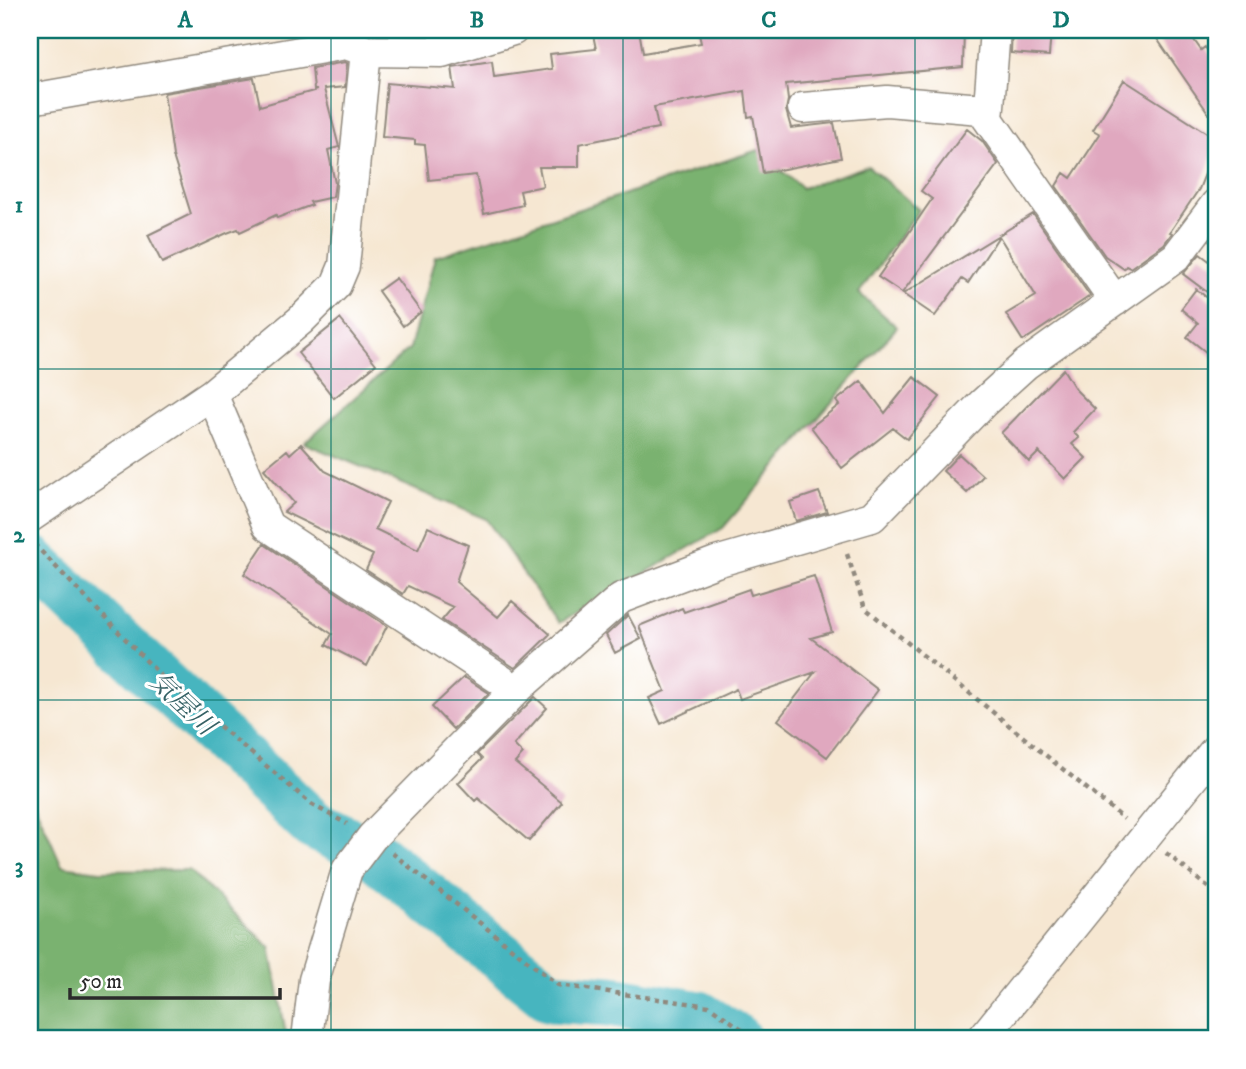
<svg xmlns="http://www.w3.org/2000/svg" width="1246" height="1069" font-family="'IM FELL DW Pica','Noto Serif JP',serif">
	<rect width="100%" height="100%" fill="#fff"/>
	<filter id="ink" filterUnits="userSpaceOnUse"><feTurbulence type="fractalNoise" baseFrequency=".0143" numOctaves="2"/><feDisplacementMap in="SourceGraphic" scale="14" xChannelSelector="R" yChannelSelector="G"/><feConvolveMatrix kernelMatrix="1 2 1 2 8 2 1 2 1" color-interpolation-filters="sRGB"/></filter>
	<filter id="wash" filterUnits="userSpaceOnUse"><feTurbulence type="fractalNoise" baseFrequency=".00686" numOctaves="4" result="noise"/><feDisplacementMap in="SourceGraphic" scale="28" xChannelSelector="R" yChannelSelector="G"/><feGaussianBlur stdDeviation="1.57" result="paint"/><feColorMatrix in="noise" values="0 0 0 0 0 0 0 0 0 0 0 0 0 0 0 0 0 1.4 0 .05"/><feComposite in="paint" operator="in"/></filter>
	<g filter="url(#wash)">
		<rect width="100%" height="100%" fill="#f6e7d2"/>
		<path fill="#7ab270" stroke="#526e4e" stroke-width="2" d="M758,150L802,188L868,166L919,210L859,293L897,327L723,528L558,623L486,519L304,443L410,348L435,257Z
			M30,793L62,866L100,871L189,870L270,947L287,1039H30Z"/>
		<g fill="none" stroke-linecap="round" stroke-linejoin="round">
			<path stroke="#46b5bf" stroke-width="51" d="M30,559L312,824L343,839
				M374,854L551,997L611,1001L699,1016L736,1039"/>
		</g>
		<g id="blocks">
			<path fill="#e0a8bf" d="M592,30H639L643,53L701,43L698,30H964L963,67L786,84L788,100L786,110L791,128L834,123L841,158L763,173L753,116L748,117L745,91L654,107L658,128L579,144V167H539L543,186L520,191L523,205L484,214L476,175L429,180L425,145L415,144V140L382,137L387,83L455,89L452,67L492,61L494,77L552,69L550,54L596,49Z
				M1012,30L1051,31L1049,56L1011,53Z
				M1151,30H1187L1201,50L1205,47L1216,63V124Z
				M345,62L347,63L345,87L324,89L339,147L328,150L335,183L333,197L310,202L312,205L277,218L276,215L240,232L238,229L227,233L162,263L148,235L191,214L173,156L164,93L254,78L260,106L317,90H314L312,68Z
				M1124,80L1216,139V146L1199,189L1170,232L1172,233L1164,244L1130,268L1126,266L1124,269L1105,256L1056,186L1064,173L1071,178L1100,134L1093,130Z
				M967,129L982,141L998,164L902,293L878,277L932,199L921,191Z
				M1033,214L1090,296L1023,341L1006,314L1036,296L999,236L968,283L962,279L935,316L903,294Z
				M1200,254L1216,266V280L1207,292L1183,274Z
				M396,278L421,312L403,326L378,291Z
				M1196,289L1214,303L1216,300V360L1187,337L1198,323L1181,309Z
				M340,319L376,364L334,398L298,353Z
				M1063,369L1076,390L1095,409L1073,432L1079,438L1072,444L1086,458L1065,479L1039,452L1029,462L1001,433Z
				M914,377L940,397L907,439L893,428L842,468L811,427L839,405L836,401L861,381L885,413Z
				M301,444L325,471L388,502L375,529L418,550L428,527L468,545L456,582L498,617L512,601L550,634L515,668L442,620L453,607L408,586L403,594L366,570L373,555L284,512L294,503L264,469L287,450L290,454Z
				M959,454L983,476L967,493L943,471Z
				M819,492L827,512L796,521L790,502Z
				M264,544L387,626L367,666L326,645L332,634L244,574Z
				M814,576L832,632L811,638L878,690L827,757L778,720L815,672L740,699L736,689L661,724L649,698L665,691L639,626L682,608L684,612L749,589L751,595Z
				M628,615L641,639L615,653L606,635Z
				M464,677L489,693L453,729L432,707Z
				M535,697L547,708L514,745L523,754L515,763L562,802L529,841L478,798L475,801L458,783L482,759L477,754Z"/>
		</g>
	</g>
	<g filter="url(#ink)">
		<use href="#blocks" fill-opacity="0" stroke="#90897e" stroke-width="2"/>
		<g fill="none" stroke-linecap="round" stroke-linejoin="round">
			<g stroke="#90897e" stroke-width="33">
				<path id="minor" d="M349,45L366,51L442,52L513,30
					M31,99L346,44
					M803,108L887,101L981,109L1115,301
					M988,119L995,30
					M212,394L268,526L516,690
					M30,517L212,394L301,320L336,285L344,266L366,51
					M307,1039L314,980L347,870L372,837L516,690L621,598L716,562L872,517L983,403L1026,364L1176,257L1216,204
					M982,1039L1216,749"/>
			</g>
			<path stroke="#90897e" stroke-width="4.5" stroke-dasharray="5 5" stroke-linecap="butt" d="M34,544L162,677L311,804L347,824
				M847,554L865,608L1124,819
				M392,853L558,985L709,1006L756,1039
				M1166,853L1216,894"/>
			<use href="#minor" stroke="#fff" stroke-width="30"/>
		</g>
	</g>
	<path fill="none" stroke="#0f766e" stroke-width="2" stroke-opacity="0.55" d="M331,30V1039M623,30V1039M915,30V1039M30,369H1216M30,700H1216"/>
	<g text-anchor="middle" stroke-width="6" stroke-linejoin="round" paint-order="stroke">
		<g font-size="26" font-style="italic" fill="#366266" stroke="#fff">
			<text transform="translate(183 703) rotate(43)" y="9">気屋川</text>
		</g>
	</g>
	<rect width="1246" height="1069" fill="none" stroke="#fff" stroke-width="77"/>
	<path d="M70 988v10h210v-10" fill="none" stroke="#2b2b2b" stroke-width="3.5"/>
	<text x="80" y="988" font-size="21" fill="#2b2b2b" stroke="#ffffff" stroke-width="5" paint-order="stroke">50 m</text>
	<rect x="38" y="38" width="1170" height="992" fill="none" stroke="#0f766e" stroke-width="2.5"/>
	<g font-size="23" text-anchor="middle" font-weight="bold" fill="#0f766e">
		<text x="185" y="27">A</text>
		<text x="477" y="27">B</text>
		<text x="769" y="27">C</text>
		<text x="1061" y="27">D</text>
		<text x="19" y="212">1</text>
		<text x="19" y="542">2</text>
		<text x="19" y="873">3</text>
	</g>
</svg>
